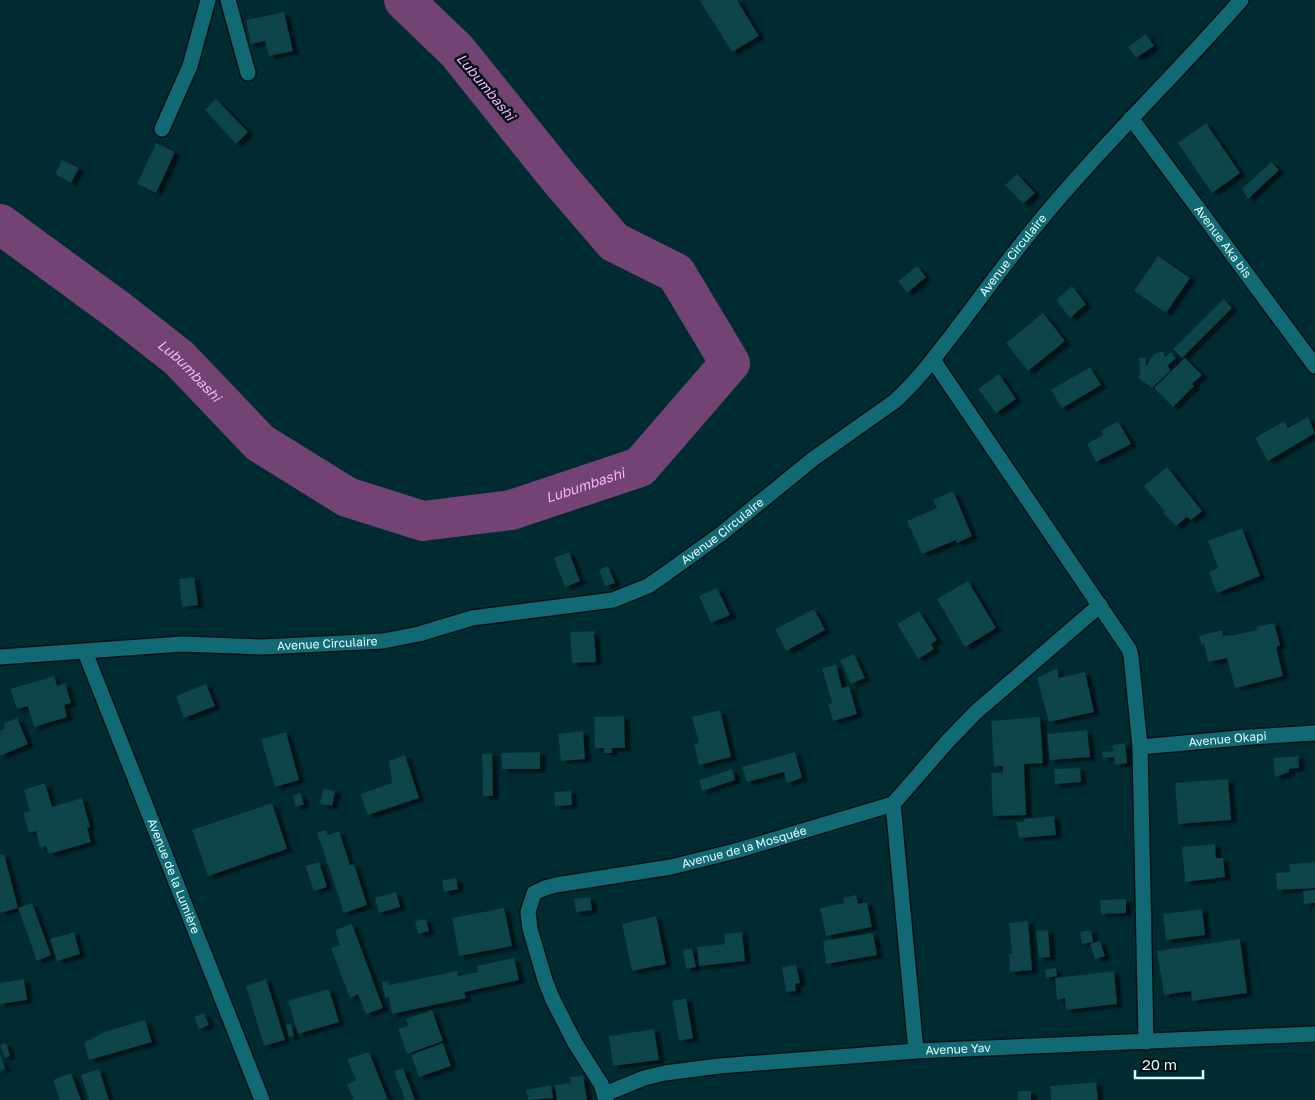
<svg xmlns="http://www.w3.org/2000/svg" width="1315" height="1100" font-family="'Golos Text',sans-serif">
	<defs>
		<filter id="shadow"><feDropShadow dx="5.5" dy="3" stdDeviation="1" flood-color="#0009"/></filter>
	</defs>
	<rect width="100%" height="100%" fill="#002b30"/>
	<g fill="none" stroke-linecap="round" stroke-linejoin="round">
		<path stroke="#734373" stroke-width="40" id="s1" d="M0,224L119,311L179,358L260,443L347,497L423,521L511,510L640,467L730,363L676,273L614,242L559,178L457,51L404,0"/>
	</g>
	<path fill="#08444b" filter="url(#shadow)" d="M702,0H737L759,36L732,52L700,1Z
		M284,12L293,51L269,56L265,41L251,44L246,20Z
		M1146,34L1154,46L1136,58L1128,47Z
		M216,99L248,132L236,144L205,110Z
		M1206,123L1240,173L1212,193L1178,143Z
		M156,143L175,152L156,193L137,184Z
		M62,160L79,168L71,183L55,174Z
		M1271,162L1279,170L1248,199L1242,189Z
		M1017,174L1035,193L1023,204L1005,185Z
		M1158,256L1190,278L1166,313L1134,291Z
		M917,266L926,277L907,293L898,281Z
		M1072,286L1086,304L1070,318L1056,300Z
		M1224,299L1232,308L1182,358L1173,349Z
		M1043,313L1065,341L1028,371L1006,343Z
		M1163,351L1165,357L1171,352L1176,358L1168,365L1170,371L1152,388L1138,378L1140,375L1139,358H1146V366L1154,354Z
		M1185,358L1202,375L1192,384L1194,386L1173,407L1154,388Z
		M1090,367L1101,385L1062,408L1051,390Z
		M999,374L1016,399L996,413L978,389Z
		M1308,417L1315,433L1268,461L1255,438L1284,421L1288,428Z
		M1118,421L1131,444L1096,462L1087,444L1103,435L1101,431Z
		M1167,467L1202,511L1191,520L1187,517L1176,526L1163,513L1165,512L1144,486Z
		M953,491L972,536L957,543L956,540L922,554L907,521L937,508L933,500Z
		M1242,528L1260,576L1217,593L1209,572L1218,568L1208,541Z
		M569,552L580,581L565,587L554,558Z
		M608,566L615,583L605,586L599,570Z
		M194,577L198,605L182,607L179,579Z
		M968,581L996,628L965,647L937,599Z
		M717,588L730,615L711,623L699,596Z
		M814,609L825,630L786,651L775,629Z
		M919,611L937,640L931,644L934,649L918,659L897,624Z
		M1274,623L1280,645L1276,647L1283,676L1235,688L1227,658L1208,662L1204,644L1201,645L1199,636L1222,630L1223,636L1229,635L1230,636L1257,630L1256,627Z
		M594,631L596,662L572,663L570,632Z
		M854,654L865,678L851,684L840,660Z
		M836,665L842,688L849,686L857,714L833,721L828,704L832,703L822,668Z
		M1057,668L1059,678L1085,672L1094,712L1049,722L1037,678Z
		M54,676L57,686L65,683L71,703L64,705L67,717L34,727L28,706L17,709L10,689Z
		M206,684L215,706L184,718L176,696Z
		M720,710L731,757L699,765L694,744L699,743L692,717Z
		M624,716L625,748H612V753H604V748H595L594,717Z
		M1040,717L1043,763L1024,764L1026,815L993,816L991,773H1003V766H994L991,721Z
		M17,718L28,744L0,756V731L5,728L3,724Z
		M1087,730L1090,757L1050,760L1047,734Z
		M583,731L585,759L561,761L558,734Z
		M286,732L299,780L275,787L261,739Z
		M1125,743L1127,763L1115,765L1114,757L1103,758L1102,752L1113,751L1112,745Z
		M540,752V769H502L501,753Z
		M795,752L802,778L787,783L784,772L747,782L742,767Z
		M492,753L493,796H483L482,754Z
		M405,755L419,798L368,815L360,794L392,783L389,761Z
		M1298,756L1299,768L1289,769V772L1275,777L1273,758Z
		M1080,768L1081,782L1055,784L1054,769Z
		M732,769L735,780L702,791L699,780Z
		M1228,779L1231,820L1178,824L1175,783Z
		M45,783L52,807L82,798L90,827L87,828L91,842L49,854L46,846L40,847L36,831L29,833L23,813L30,811L24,790Z
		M323,789L335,791L332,806L320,804Z
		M571,791L572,805L555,806L554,792Z
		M300,793L304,804L296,807L293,796Z
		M272,803L287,849L208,876L192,830Z
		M1054,816L1056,835L1019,838L1016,822L1024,821V819Z
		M326,830L328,835L339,831L350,865L354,864L367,905L344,913L317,832Z
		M1215,844L1216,858H1223L1225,877L1185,882L1182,847Z
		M4,854L18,908L0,913V855Z
		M319,862L327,887L314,891L305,866Z
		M1315,862V888L1277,890L1276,873L1290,872L1289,864Z
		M456,878L458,889L444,892L442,880Z
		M1315,890V903L1304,904L1303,891Z
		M396,892L400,907L379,913L375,898Z
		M856,895L858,904L867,902L872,927L826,936L820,908L844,903L843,898Z
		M590,897L592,910L576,912L574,899Z
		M1126,899V913L1101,914L1100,900Z
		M32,903L51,955L37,961L18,908Z
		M504,908L512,946L459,956L452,918Z
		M1202,909L1205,935L1166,940L1163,914Z
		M656,916L666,964L632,971L622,924Z
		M426,919L429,931L418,934L415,921Z
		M1028,921L1032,970L1010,972L1009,954L1012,953L1009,923Z
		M352,924L383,1008L366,1014L358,994L350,998L331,948L340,945L335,930Z
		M1048,930L1050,957L1039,958L1036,931Z
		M1091,930L1093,942L1082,944L1080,932Z
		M74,932L80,954L57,961L50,939Z
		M742,932L745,961L699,966L697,947L725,944L724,934Z
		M873,933L877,955L826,964L823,941Z
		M1240,939L1247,993L1192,1001L1191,991L1164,995L1157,951Z
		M1100,941L1105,956L1095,959L1090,944Z
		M692,949L696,967L686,969L683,950Z
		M514,958L519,980L464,992L466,998L392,1014L389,997L385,998L382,982L388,981L389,985L457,971L458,976L478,972L477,966Z
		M796,965L800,983L795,984L796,991L786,992L782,967Z
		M1056,968L1057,976L1046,978L1045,970Z
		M1114,971L1117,1004L1066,1010L1065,998L1057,1000L1055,978Z
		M24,979L27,1000L0,1004V983Z
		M266,979L285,1040L264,1046L246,986Z
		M329,989L339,1022L298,1034L288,1001Z
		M686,998L693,1038L679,1041L672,1001Z
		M432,1010L443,1041L407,1054L398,1029L408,1026L406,1019Z
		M204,1013L209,1025L199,1029L194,1017Z
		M145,1020L152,1042L89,1060L84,1043L104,1032Z
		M291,1024L294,1036L289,1037L286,1025Z
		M654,1029L659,1060L613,1066L609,1036Z
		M6,1043L10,1056L5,1058L0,1045Z
		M443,1043L451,1066L419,1077L411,1055Z
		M369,1052L388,1100H354L347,1085L356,1080L347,1059Z
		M0,1054L5,1069L0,1070Z
		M403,1068L415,1100H405L394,1071Z
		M99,1069L109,1100H89L81,1075Z
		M71,1073L81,1100H60L53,1080Z
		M583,1076L587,1100H557L555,1085L571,1083L570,1077Z
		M1096,1082L1098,1100H1051L1050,1086Z
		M551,1085L553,1098L528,1100L526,1090Z
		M1018,1091H1031V1100H1018Z"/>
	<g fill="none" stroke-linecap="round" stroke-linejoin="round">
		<g stroke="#001114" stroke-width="18">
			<g id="minor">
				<path d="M228,0L248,73"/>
				<path id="s2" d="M1131,118L1315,366"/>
				<path d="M162,129L190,66L208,0"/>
				<path d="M933,360L1129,649L1131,656L1140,747L1146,1042"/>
				<path id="s3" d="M85,652L262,1100"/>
				<path id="s4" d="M0,657L182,644L262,647L383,641L419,634L472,618L613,600L648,586L664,575L721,534L813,459L895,401C917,381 934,358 952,335C978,301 1003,266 1030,233C1096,151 1172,79 1241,0"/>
				<path id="s5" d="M1140,747L1251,737L1315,733"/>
				<path d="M893,804L916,1051"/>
				<path id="s6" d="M605,1094L644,1078L665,1073L719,1066L916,1051L1315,1034"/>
				<path id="s7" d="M606,1100L601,1084L575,1043L553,1000L545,980L530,929L528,912L534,893L545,888L556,885L671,867L739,850L893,804L947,742L976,712L1100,605"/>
			</g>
		</g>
		<use href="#minor" stroke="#116a73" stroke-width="15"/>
	</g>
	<g text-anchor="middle" stroke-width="5" stroke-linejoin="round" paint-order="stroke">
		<g font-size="12" fill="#e4fafd" stroke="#001114">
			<text dy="4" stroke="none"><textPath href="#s2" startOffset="154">Avenue Aka bis</textPath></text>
			<text dy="4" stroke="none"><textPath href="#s4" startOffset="1152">Avenue Circulaire</textPath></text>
			<text dy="4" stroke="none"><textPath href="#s4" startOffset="748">Avenue Circulaire</textPath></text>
			<text dy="4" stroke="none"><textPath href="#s4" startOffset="328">Avenue Circulaire</textPath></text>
			<text dy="4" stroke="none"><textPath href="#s5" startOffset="88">Avenue Okapi</textPath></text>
			<text dy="4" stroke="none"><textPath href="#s7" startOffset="441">Avenue de la Mosquée</textPath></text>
			<text dy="4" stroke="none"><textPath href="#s3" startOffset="241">Avenue de la Lumière</textPath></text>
			<text dy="4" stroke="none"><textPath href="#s6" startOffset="358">Avenue Yav</textPath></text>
		</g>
		<g font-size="14" font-style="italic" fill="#fab1fa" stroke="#001114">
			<text transform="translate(486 87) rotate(50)" y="5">Lubumbashi</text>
			<text dy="5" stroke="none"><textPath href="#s1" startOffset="240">Lubumbashi</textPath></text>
			<text dy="5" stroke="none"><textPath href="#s1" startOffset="690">Lubumbashi</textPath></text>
		</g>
	</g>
	<path d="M1135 1070v8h68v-8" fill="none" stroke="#e4fafd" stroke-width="2.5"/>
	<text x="1142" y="1070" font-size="15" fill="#e4fafd" stroke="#001114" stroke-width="4" paint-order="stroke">20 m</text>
</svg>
